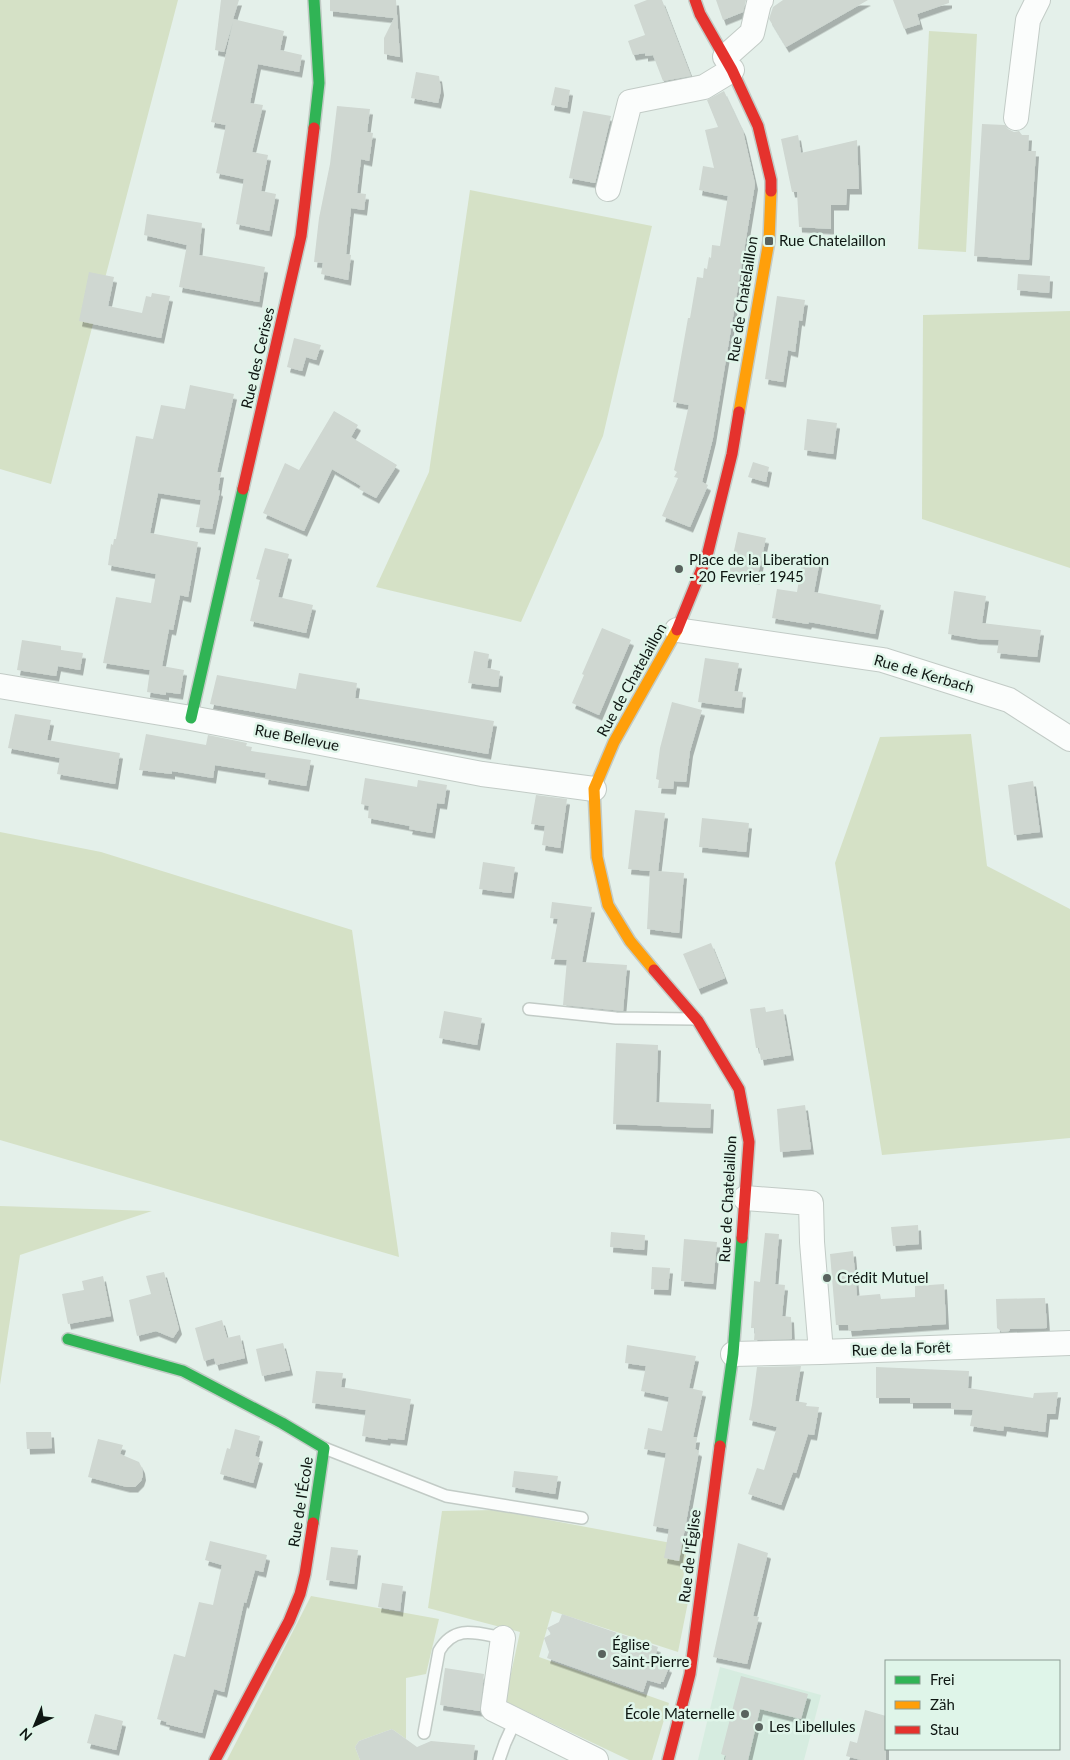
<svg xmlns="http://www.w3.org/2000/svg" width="1070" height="1760" font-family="Lato,sans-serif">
	<defs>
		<filter id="shadow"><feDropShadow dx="3" dy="5.5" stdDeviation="0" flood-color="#0004"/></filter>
	</defs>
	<rect width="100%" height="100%" fill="#e4f0ea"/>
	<path fill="#d6ece0" d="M720,1667L821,1695L804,1760H698Z"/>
	<path fill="#d5e1c6" d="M0,0H178L51,484L0,469Z
		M929,31L977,34L966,252L918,249Z
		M470,190L652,226L603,436L521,622L376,587L429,472Z
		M1070,311V568L922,519L923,315Z
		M971,734L987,866L1070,909V1138L882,1155L835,863L880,737Z
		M0,832L101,852L352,930L399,1257L0,1140Z
		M0,1206L152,1211L20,1255L0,1385Z
		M496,1510L687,1546L681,1598L688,1602L678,1652L552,1611L539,1657L669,1703L652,1760H629L505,1701L520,1632L428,1608L442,1511Z
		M311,1596L439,1619L426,1674L406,1678V1739L392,1729L359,1741L355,1747L360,1760H227Z"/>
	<path fill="#cfd7d1" filter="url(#shadow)" d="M221,0H239L233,19L284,31L280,50L302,55L299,72L258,64L250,103L263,105L252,152L268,155L261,191L276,194L269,231L236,224L244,179L216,173L226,125L211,122L233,22L224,52L215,50Z
		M330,0H396L400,57L384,54V38L394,18L330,11Z
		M647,0H662L691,76L663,81L653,55L645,56V53L633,55L628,41L645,35L634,5Z
		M716,0H746L743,12L723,20Z
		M783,0H868L786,47L769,19L773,7Z
		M893,0H949V3L917,14L920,24L904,29Z
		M416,72L439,76L441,90L438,103L411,98Z
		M555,87L570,90L567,108L551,105Z
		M724,91L743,131L755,184L713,438L702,482L708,485L690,527L662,516L678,478L674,477L677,472L674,470L689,405L673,402L688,318H690L697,277L703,278L704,268L707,269L709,257L711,258L712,245L720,246L728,196L699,190L703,166L714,168L705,130L718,127L707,100Z
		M337,106L370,109L367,132L373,133L369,161L361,159L357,193L366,194L364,210L351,208L346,254L351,255L348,280L321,274L323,263L314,262L319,218L330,164Z
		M583,111L611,116L595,183L569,178Z
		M982,124L1005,125L1008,129L1014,132L1019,131L1022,135H1029L1028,151H1036L1029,260L974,256Z
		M798,135L801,153L857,140L859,189H847L846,205H831V229L799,227L797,192H792L781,139Z
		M147,214L202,223L199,255L265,267L259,302L179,287L187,245L144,235Z
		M89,272L114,277L108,306L142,313L146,296L151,297L152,293L170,296L161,338L79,321Z
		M1018,274L1050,276L1049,293L1017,290Z
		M777,296L805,300L802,321L799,320L795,352L788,350L783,382L765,379Z
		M294,338L321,345L316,360L306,357L302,371L287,367Z
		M190,385L234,394L217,472H221L218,490L220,491L212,529L196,527L201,500L158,493L150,533L198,542L188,597L180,595L173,630L169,629L162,666L184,670L180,694L166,692V695L147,692L150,670L103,663L116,597L151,603L156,574L108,565L111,544L113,545L114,539H116L136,436L153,439L161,405L185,409Z
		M334,411L358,425L351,437L397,465L376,498L359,489L361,486L332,469L304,531L263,513L285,463L299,470Z
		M807,419L837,423L833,454L804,450Z
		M753,462L769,467L766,482L748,477Z
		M738,532L766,538L757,579L729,574Z
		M265,548L289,554L278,597L313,605L306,633L250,621L260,580L256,579Z
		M820,560L814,592L881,605L875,634L809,622L808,624L772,618L777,589L797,592L802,561Z
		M954,591L986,596L982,623L1041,630L1037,657L997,653L999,640L977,639L948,634Z
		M602,628L631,640L599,715L572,703L584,675L582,674Z
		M22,640L61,646V650L83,653L80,670L58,666L56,676L17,670Z
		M474,651L489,654L487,668L500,671L498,687L468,683Z
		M705,658L739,663L734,691L743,692L741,708L698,702Z
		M299,673L357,683L355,698L494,721L488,754L210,704L217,675L296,689Z
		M672,702L702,710L690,751L686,782L674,781L673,789L658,788L659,780L656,779L660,748Z
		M15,714L51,720L47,740L120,753L115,784L57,774L60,758L8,748Z
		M146,734L206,745L208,735L247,743L246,746L252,747L251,751L311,760L306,786L265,779L266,773L215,765L213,778L172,771V774L139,770Z
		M365,778L417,787L418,780L447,785L444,804L437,803L432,833L409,829L410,826L368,818L369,806L361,804Z
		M1033,781L1040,832L1014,835L1008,785Z
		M536,795L567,799L560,848L542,845L545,826L531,824Z
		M635,810L665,813L658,871L684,873L679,933L647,929L650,871L628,869Z
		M702,818L749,823L746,852L699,847Z
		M483,862L515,867L511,893L479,889Z
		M552,902L592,907L582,962L627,965L623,1011L563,1005L567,960L551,959L558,919L550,918Z
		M711,943L725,978L698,989L683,954Z
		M765,1007L766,1012L783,1009L791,1055L761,1060L759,1048H756L750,1009Z
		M444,1011L482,1018L477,1045L439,1038Z
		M616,1043L658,1045L656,1102L711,1104L710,1128L613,1124Z
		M805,1105L811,1149L780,1152L777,1109Z
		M918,1225L919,1244L893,1246L891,1227Z
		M611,1232L645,1235L644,1250L610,1247Z
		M765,1233L779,1234L775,1284L785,1285L782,1316L791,1317L792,1339L754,1340L755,1328H751L754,1281L760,1282Z
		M684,1239L717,1242L713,1284L681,1281Z
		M853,1251L857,1296L880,1294L881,1299L915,1297V1286L944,1284L946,1324L849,1331L848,1325H836L830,1254Z
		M652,1267L670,1268L668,1290L651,1289Z
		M164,1272L179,1329L173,1338L156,1331L137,1336L129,1300L151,1294L146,1276Z
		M103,1276L111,1316L68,1324L62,1294L84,1290L82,1281Z
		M1045,1298L1047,1328L1010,1329L1009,1331L1002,1332L997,1328L996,1299Z
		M222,1320L227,1338L240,1335L245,1358L216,1365L214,1358L204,1361L195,1328Z
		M283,1343L290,1370L262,1376L256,1349Z
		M627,1345L696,1356L689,1388L703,1391L693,1437H697L695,1449L699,1451L679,1561L664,1558L669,1529L653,1526L666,1453L644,1449L648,1428L662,1431L669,1397L641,1391L646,1366L625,1363Z
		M801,1366L795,1401L807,1403L806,1406L819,1407L814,1435L808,1434L796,1473L793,1472L781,1505L748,1494L757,1468L764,1470L777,1427L749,1420L752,1405L757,1367Z
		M876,1367L969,1371L968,1388L1033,1398L1034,1393L1058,1392L1055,1414H1047L1045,1432L1004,1426L1003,1431L970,1426L973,1410L951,1409V1403H910V1398H876Z
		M316,1371L343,1373L341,1387L411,1399L404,1440L388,1438L387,1440L362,1436L366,1410L312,1403Z
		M235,1429L260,1436L255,1456L260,1458L253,1483L220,1474L227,1448L230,1449Z
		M26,1432H51L52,1448L27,1449Z
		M98,1439L123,1445L120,1454L139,1462L142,1468L143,1475L141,1481L135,1487H127L88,1477Z
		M514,1471L558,1476L555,1494L512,1487Z
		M210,1541L267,1555L263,1572L255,1570L246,1603L244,1602L224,1692L214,1689L202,1733L166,1724L167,1722L157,1719L174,1654L185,1657L199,1602L213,1605L222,1565L205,1560Z
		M738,1543L768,1553L753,1616L759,1617L747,1664L713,1657Z
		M331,1547L358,1550L354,1584L326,1580Z
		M382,1583L403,1586L400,1611L378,1607Z
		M562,1614L658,1647L654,1660L667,1664L666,1666L669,1667L663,1682H661V1684L647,1680L643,1692L547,1658L549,1652L544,1638L551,1634L547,1628L559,1622Z
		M445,1668L484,1674L480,1711L440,1705Z
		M741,1676L808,1694L801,1719L760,1709L748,1760H725L726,1756L721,1754Z
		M865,1710L886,1716V1760H861L846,1756L850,1741L857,1743Z
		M95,1714L123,1721L116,1750L87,1743Z
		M392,1729L417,1747L431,1741L475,1745L473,1760H360L355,1747L359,1741Z"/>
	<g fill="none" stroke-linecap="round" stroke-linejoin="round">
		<g stroke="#c2cbc6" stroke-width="14">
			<path id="lane" d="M529,1009L616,1018L694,1019
				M324,1448L446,1496L582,1518
				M424,1733L439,1651C455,1624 476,1633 503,1638
				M499,1760L505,1743L515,1721"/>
		</g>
		<g stroke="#c2cbc6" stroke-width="26">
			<path id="street" d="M725,57L752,33L759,3L761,0
				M1016,118L1028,20L1038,0
				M608,189L630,102L704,87L732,70
				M677,630L883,660L1009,700L1070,739
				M0,686L191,718L482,774L594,789
				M745,1198L811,1203L812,1242L821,1352
				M733,1354L821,1352L1070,1343
				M503,1638L493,1709L596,1760"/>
		</g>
		<g stroke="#c2cbc6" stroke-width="14">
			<path id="fast" d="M314,128L319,83L314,0
				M191,718L243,489
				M68,1339L183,1371L282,1423L324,1448L313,1523
				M720,1446L733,1354L742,1238"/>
		</g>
		<g stroke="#c2cbc6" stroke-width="14">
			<path id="slow" d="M739,412L769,241L771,191
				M654,970L630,941L608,905L597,857L594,789L614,742L677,630"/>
		</g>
		<g stroke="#c2cbc6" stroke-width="14">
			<path id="jam" d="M695,0L700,14L732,70L758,126L771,180V191
				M243,489L301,236L314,128
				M677,630L707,556L732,454L739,412
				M654,970L698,1021L739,1089L749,1142L742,1238
				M215,1760L289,1621L300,1594L305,1574L313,1523
				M668,1760L690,1674L720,1446"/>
		</g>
		<use href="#lane" stroke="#fbfdfc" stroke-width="11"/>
		<use href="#street" stroke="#fbfdfc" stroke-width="24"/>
		<use href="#fast" stroke="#30b455" stroke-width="11"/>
		<use href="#slow" stroke="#ff9f0a" stroke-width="11"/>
		<use href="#jam" stroke="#e5322d" stroke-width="11"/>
	</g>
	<g fill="#59625e" stroke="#dff5e9" stroke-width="2">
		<rect x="764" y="236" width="10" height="10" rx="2.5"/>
		<circle cx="679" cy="569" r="5"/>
		<circle cx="827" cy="1278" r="5"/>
		<circle cx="602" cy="1654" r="5"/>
		<circle cx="745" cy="1714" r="5"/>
		<circle cx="759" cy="1727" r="5"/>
	</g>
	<g text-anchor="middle" stroke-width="5" stroke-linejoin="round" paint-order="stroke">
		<g font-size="15" fill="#0e1612" stroke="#dff5e9" text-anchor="start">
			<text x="779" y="246">Rue Chatelaillon</text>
			<text x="689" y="565">Place de la Liberation<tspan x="689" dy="17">- 20 Fevrier 1945</tspan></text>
			<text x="837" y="1283">Crédit Mutuel</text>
			<text x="612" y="1650">Église<tspan x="612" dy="17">Saint-Pierre</tspan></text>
			<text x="735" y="1719" text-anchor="end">École Maternelle</text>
			<text x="769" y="1732">Les Libellules</text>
		</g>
		<g font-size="15" fill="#0e1612" stroke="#dff5e9">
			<text transform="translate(743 299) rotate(-81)" y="5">Rue de Chatelaillon</text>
			<text transform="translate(258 358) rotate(-77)" y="5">Rue des Cerises</text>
			<text transform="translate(924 674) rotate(16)" y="5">Rue de Kerbach</text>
			<text transform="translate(632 680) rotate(-61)" y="5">Rue de Chatelaillon</text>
			<text transform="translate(297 738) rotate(11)" y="5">Rue Bellevue</text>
			<text transform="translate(728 1199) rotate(-87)" y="5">Rue de Chatelaillon</text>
			<text transform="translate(901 1349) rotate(-2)" y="5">Rue de la Forêt</text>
			<text transform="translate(301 1502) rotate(-81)" y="5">Rue de l'École</text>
			<text transform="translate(690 1556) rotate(-83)" y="5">Rue de l'Église</text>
		</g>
	</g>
	<rect x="885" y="1660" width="175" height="90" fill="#dff5e9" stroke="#8b9c93"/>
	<rect x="895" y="1676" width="25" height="8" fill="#30b455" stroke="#8b9c93"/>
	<text x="930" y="1685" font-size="15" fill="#0e1612">Frei</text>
	<rect x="895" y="1701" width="25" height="8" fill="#ff9f0a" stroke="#8b9c93"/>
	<text x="930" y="1710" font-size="15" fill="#0e1612">Zäh</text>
	<rect x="895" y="1726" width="25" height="8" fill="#e5322d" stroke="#8b9c93"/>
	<text x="930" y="1735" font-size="15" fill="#0e1612">Stau</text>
	<g transform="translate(35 1725) rotate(224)" stroke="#dff5e9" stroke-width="4" paint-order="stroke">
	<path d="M0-4L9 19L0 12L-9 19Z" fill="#0e1612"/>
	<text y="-8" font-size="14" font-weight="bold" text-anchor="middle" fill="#0e1612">N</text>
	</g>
</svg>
